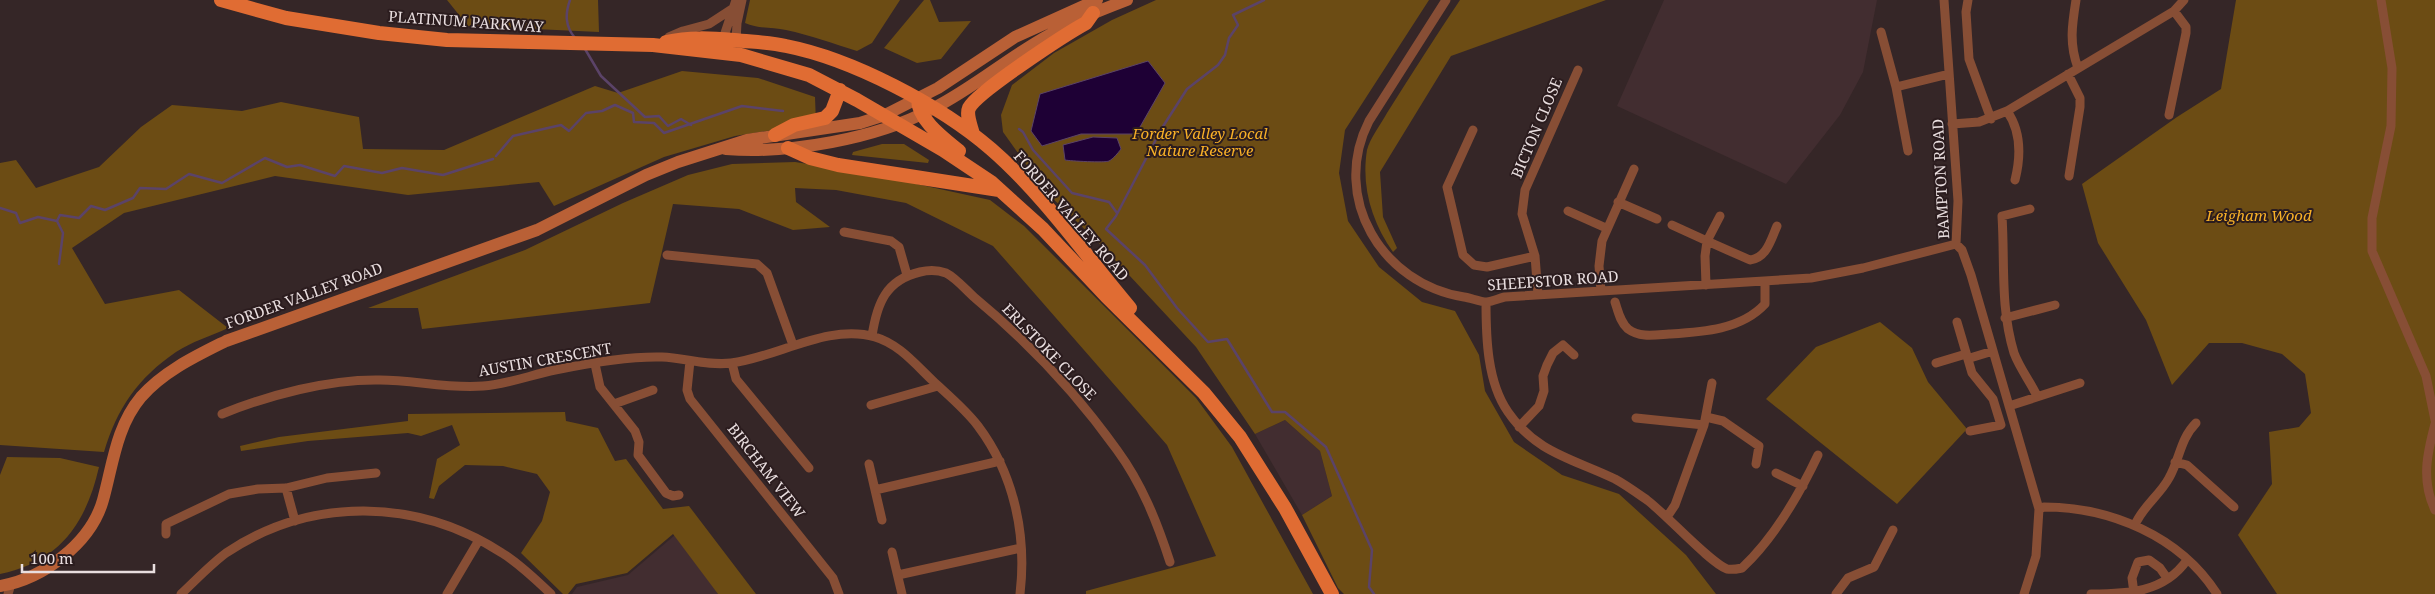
<svg xmlns="http://www.w3.org/2000/svg" width="2435" height="594" font-family="'Noto Serif',serif">
	<rect width="100%" height="100%" fill="#352627"/>
	<path fill="#422d30" d="M1664,0H1877L1863,72L1840,115L1786,184L1617,106Z
		M1285,420L1320,451L1332,496L1302,515L1255,434Z
		M675,535L709,578L718,594H572L577,587L628,575Z"/>
	<path fill="#6c4c14" d="M447,0H598L599,32L468,26Z
		M750,0H900L872,43L857,51C834,44 810,35 786,30C772,27 758,29 745,23Z
		M924,0H930L939,22L971,21L941,59L917,63L884,48Z
		M1156,0H1429L1345,130L1339,173L1348,221L1379,267L1422,302L1455,311L1479,355L1485,391L1514,442L1562,475L1619,494L1686,555L1716,594H1344L1338,588L1302,515L1332,496L1320,451L1285,420L1255,434L1196,347L1102,246L1046,192L1003,132L1001,115L1012,85L1054,53L1112,20Z
		M1460,0H1606L1451,56L1380,172L1383,217L1397,248L1393,252C1372,222 1361,187 1367,150C1370,138 1381,124 1387,113C1411,75 1435,37 1460,0Z
		M2236,0H2435V594H2277L2238,535L2272,484L2269,432L2299,427L2311,413L2305,374L2282,354L2242,343H2209L2172,385L2146,320L2098,243L2082,184L2177,117L2221,89Z
		M682,71L758,78L815,97L816,123L735,136L664,157L554,206L539,182L408,195L275,176L124,213L72,248L105,304L179,290L228,328C211,336 191,342 176,352C138,378 117,408 104,452L0,445V163L16,160L36,188L99,167L141,127L172,105L242,111L281,102L359,117L363,149L444,150L595,86L618,93Z
		M882,144H904L929,160L928,163L852,155L853,152Z
		M795,162L871,174L990,200L1024,226L1196,398L1232,447L1313,594H1086V591L1216,556L1167,445L993,246L906,203L836,190L795,188L796,202L830,227L793,230L739,209L673,204L650,303L422,329L418,308H368L525,250L623,203L688,175L732,164Z
		M1880,322L1912,348L1928,382L1967,429L1897,504L1766,399L1816,347Z
		M565,412L566,421L598,428L615,461L626,459L663,509L689,506L756,594H718L673,534L627,573L576,584L568,594H563L521,553L542,521L550,492L537,474L503,466L465,465L439,486L434,499L429,498L437,459L460,445L452,425L421,436L408,433L308,441L241,451L240,446L279,437L408,421V414Z
		M7,457L60,458L99,467C86,524 59,562 0,574V475Z"/>
	<path fill="#1e0035" stroke="#5b4368" d="M1148,61L1165,83L1136,134H1081L1042,146L1031,131L1040,94Z
		M1093,137L1117,138L1121,149C1118,153 1113,159 1109,161C1105,163 1070,161 1065,160L1063,145Z"/>
	<g fill="none" stroke-linecap="round" stroke-linejoin="round">
		<path stroke="#5b4368" stroke-width="2.5" d="M570,0C565,14 565,26 575,38
			M1264,0L1233,15L1238,25L1229,38L1225,55L1218,65L1187,89L1162,128L1116,216L1106,229L1145,265L1177,308L1208,342L1227,339L1272,412H1285L1326,447L1372,550L1369,587L1374,594
			M585,49L601,76L645,117L659,116L668,126L681,119L691,125
			M1019,129L1023,132L1033,150L1072,193L1109,202L1117,213
			M496,156L513,136L561,125L569,131L586,113L602,111L615,105L633,113L634,122L654,123L664,133L742,106L783,111
			M0,208L16,213L20,223L38,217L57,221L60,215L79,218L91,206L105,210L133,198L140,188L166,189L189,174L222,183L265,158L287,167L300,165L335,176L344,166L382,173L402,168L443,175L493,159
			M57,221L63,233L59,264"/>
		<path stroke="#874e35" stroke-width="9" d="M1446,0L1369,121C1330,198 1382,284 1464,297C1471,298 1480,302 1487,302C1493,301 1500,298 1505,297L1811,278L1863,268L1956,244
			M1944,0L1958,201L1956,244L1962,250L1971,275L2039,509L2036,556L2024,594
			M1968,0L1966,12L1969,59L1991,119
			M2076,0C2072,25 2069,44 2078,68
			M2381,0L2392,68L2391,126L2372,218V251L2426,376L2435,420
			M1881,32L1896,87L1908,151
			M669,37L683,31L709,24L732,9
			M736,41L737,23L742,0
			M724,43L723,39L736,0
			M2068,74L2080,98V107L2069,176
			M1896,87L1949,74
			M2007,111C2021,131 2021,156 2015,180
			M2169,115L2186,33V27L2174,11
			M1952,124L1979,122L2007,111L2174,11L2184,0
			M1473,130L1447,187L1463,255L1474,265L1487,267L1535,256
			M1618,202L1657,219
			M2030,209L2002,216C2005,263 2000,307 2014,353C2020,369 2030,381 2037,396
			M1568,211L1606,228
			M1672,225L1707,241L1720,216
			M844,232L891,241L899,247L907,275
			M667,255L757,264L767,273L793,345
			M1706,285L1705,256L1707,241L1750,260C1767,258 1771,239 1777,226
			M1601,291L1599,266L1602,241L1634,169
			M1538,295L1535,256L1522,214L1525,190L1578,70
			M1486,302C1486,337 1487,382 1508,412C1536,453 1574,459 1615,479C1626,485 1637,493 1647,500C1666,514 1710,563 1727,569C1733,570 1737,569 1742,568C1775,537 1799,495 1818,455
			M1615,302C1618,311 1620,322 1628,329C1640,338 1655,335 1669,334C1702,332 1741,330 1765,304V283
			M2005,318L2055,305
			M1957,322L1972,373L1993,399L2001,425L1970,431
			M872,336C877,303 886,280 920,272C928,270 938,270 946,273C956,278 966,290 975,298C1028,342 1077,394 1117,450C1142,484 1157,522 1170,562
			M1970,358L1993,351
			M690,361L687,390L690,399L833,578L839,594
			M732,363L736,379L809,468
			M1936,363L1966,354
			M595,364L600,387L635,431L639,442L638,455L666,493L673,496L679,495
			M614,404L653,390
			M871,405L938,386
			M2009,406L2080,383
			M222,414C269,395 329,379 380,380C414,380 448,389 483,386C508,384 531,375 555,370C589,363 628,356 662,357C685,358 708,366 731,363C776,358 828,323 875,337C899,344 915,364 933,381C948,395 966,410 978,426C1014,474 1027,535 1020,594
			M1706,417L1723,421L1759,446L1756,464
			M1636,418L1704,425
			M2435,424C2427,454 2421,480 2435,510
			M1519,427L1539,406L1544,391L1543,376L1547,365L1553,353L1563,345L1574,355
			M2175,462L2187,465L2234,507
			M869,464L882,520
			M1776,473L1803,486
			M286,488L295,521
			M875,490L1000,461
			M2039,509L2044,507C2110,507 2180,536 2217,594
			M1667,517L1675,505L1704,425L1712,383
			M2135,525C2142,507 2160,495 2169,478C2180,459 2180,439 2196,423
			M166,534V524L229,494L258,489L286,488L327,478L376,473
			M892,552L902,594
			M898,575L1021,548
			M2134,593L2132,578L2138,562L2149,560L2160,568L2167,578
			M8,594L11,584
			M181,594C196,580 210,565 226,553C311,496 417,498 502,553C520,564 535,579 551,594
			M447,594L479,540
			M1836,594L1848,578L1874,567L1893,530
			M2091,594C2127,594 2164,593 2187,560"/>
		<path stroke="#b96036" stroke-width="12" d="M726,149C790,154 875,139 932,109C974,88 1010,56 1051,34C1075,20 1101,10 1127,0
			M0,586C43,579 91,543 103,500C113,464 116,427 141,397C164,371 196,356 226,341L537,230L646,175L678,162L747,140L860,123L885,115L938,88L1015,37L1097,0"/>
		<path stroke="#e06c33" stroke-width="14" d="M221,0L286,18L379,33L447,40L653,45L741,55L809,75L857,100L943,150L991,182L1043,229L1106,296L1204,393L1240,437L1285,508L1332,594
			M666,42C689,37 710,38 734,40C751,42 769,42 786,46C852,59 940,105 991,149C1044,195 1085,255 1130,308
			M918,99C918,120 943,138 959,151
			M973,134C971,126 966,115 969,108C977,92 1066,34 1086,23L1093,13
			M775,135L794,125L825,118L832,111L840,90
			M788,148L810,158L838,165L999,190"/>
	</g>
	<g text-anchor="middle" stroke-width="4" stroke-linejoin="round" paint-order="stroke">
		<g font-size="15" fill="#e9dedf" stroke="#2b1c1e">
			<text transform="translate(466 22) rotate(4)" y="5">PLATINUM PARKWAY</text>
			<text transform="translate(1537 128) rotate(-67)" y="5">BICTON CLOSE</text>
			<text transform="translate(1941 179) rotate(-93)" y="5">BAMPTON ROAD</text>
			<text transform="translate(1071 216) rotate(49)" y="5">FORDER VALLEY ROAD</text>
			<text transform="translate(1553 281) rotate(-4)" y="5">SHEEPSTOR ROAD</text>
			<text transform="translate(304 296) rotate(-20)" y="5">FORDER VALLEY ROAD</text>
			<text transform="translate(1049 352) rotate(46)" y="5">ERLSTOKE CLOSE</text>
			<text transform="translate(545 360) rotate(-10)" y="5">AUSTIN CRESCENT</text>
			<text transform="translate(766 471) rotate(52)" y="5">BIRCHAM VIEW</text>
		</g>
		<g font-size="15" font-style="italic" fill="#f8b027" stroke="#2b1c1e">
			<text x="1200" y="139">Forder Valley Local<tspan x="1200" dy="17">Nature Reserve</tspan></text>
			<text x="2259" y="221">Leigham Wood</text>
		</g>
	</g>
	<path d="M22 564v8h132v-8" fill="none" stroke="#e9dedf" stroke-width="2.5"/>
	<text x="30" y="564" font-size="15" fill="#e9dedf" stroke="#2b1c1e" stroke-width="4" paint-order="stroke">100 m</text>
</svg>
